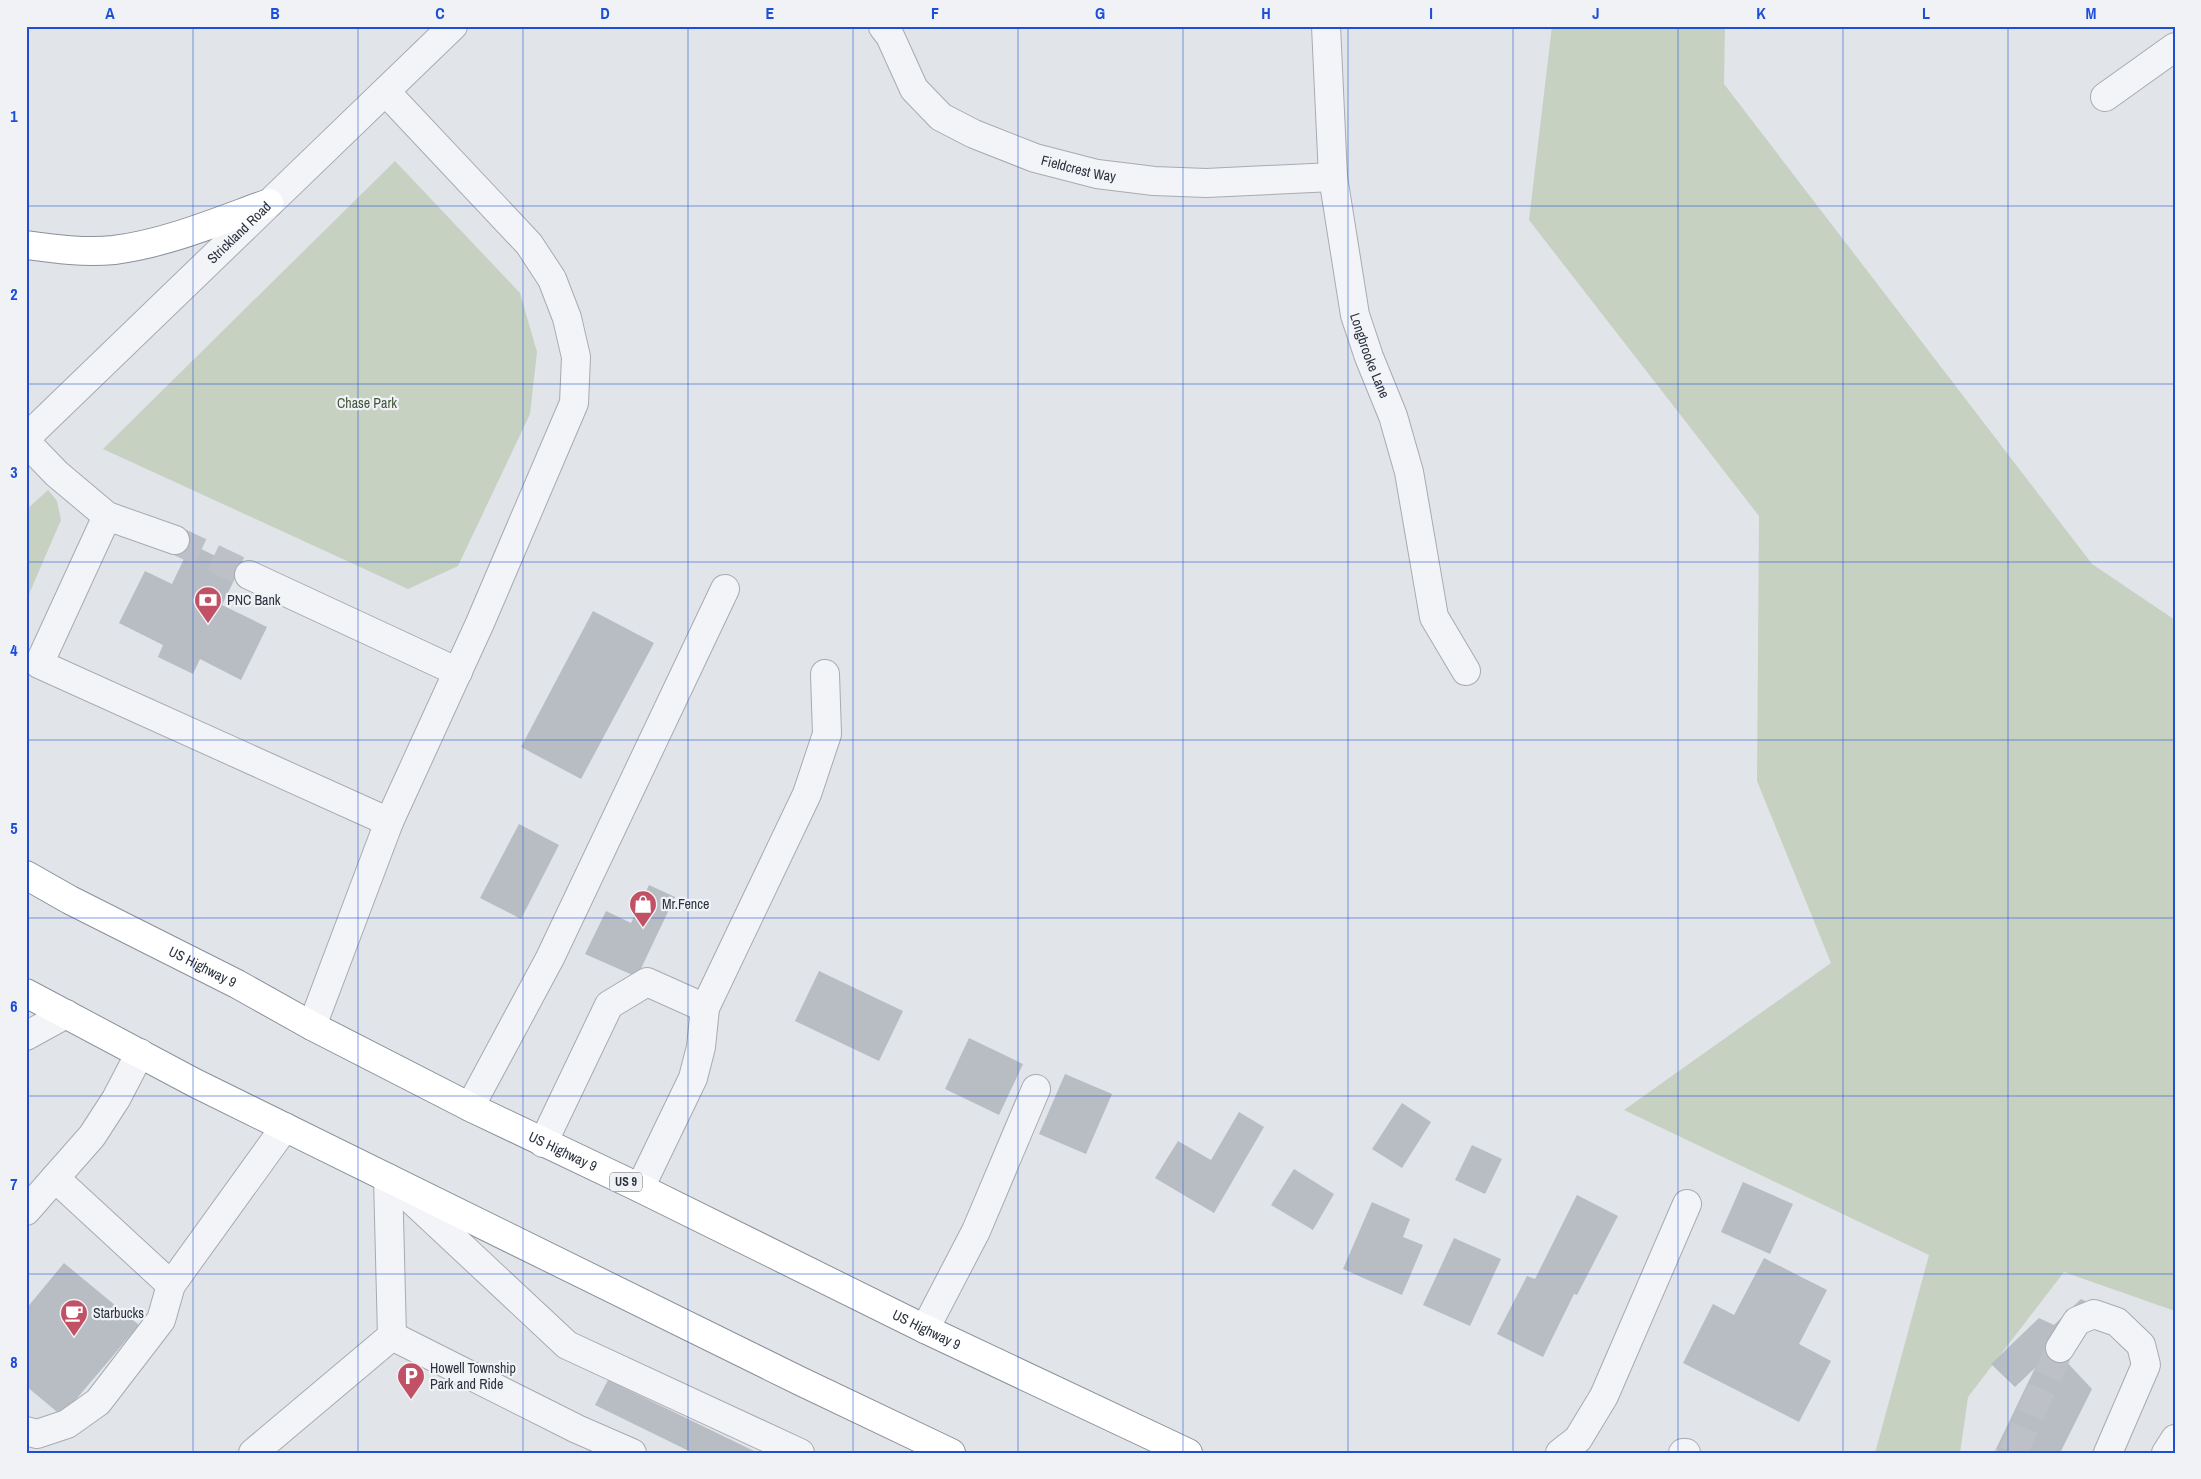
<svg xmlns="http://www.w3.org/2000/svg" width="2201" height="1479" font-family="'Archivo Narrow',sans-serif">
	<rect width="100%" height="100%" fill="#e1e4e8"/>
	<path fill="#c6d1c2" d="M1552,26H1725L1724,84L2092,564L2175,620V1311L2064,1272L1968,1397L1960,1453H1875L1929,1255L1624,1110L1831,963L1757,781L1759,516L1529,220Z
		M395,161L520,293L537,352L530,414L458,566L408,589L103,449Z
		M48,490L57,501L61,520L26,601V510Z"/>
	<path fill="#b8bdc4" d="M191,544L240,568L222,605L267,627L241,680L200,659L193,674L158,657L163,645L119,623L145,571L172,584Z
		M593,611L654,643L581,779L521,747Z
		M519,824L559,845L521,919L480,898Z
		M649,885L675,897L637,977L585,954L606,911L631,923Z
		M819,971L903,1011L879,1061L795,1021Z
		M969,1038L1023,1064L999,1115L945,1089Z
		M1065,1074L1112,1094L1086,1154L1039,1134Z
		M1402,1103L1431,1122L1402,1168L1372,1149Z
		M1239,1112L1264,1127L1214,1213L1155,1178L1178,1141L1211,1160Z
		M1472,1145L1502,1159L1485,1194L1455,1180Z
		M1294,1169L1334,1194L1313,1230L1271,1205Z
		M1743,1182L1793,1204L1770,1254L1721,1232Z
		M1577,1195L1618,1216L1577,1295L1574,1294L1543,1357L1497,1334L1527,1276L1535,1279Z
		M1372,1202L1410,1219L1403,1237L1423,1245L1402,1295L1343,1269Z
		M1454,1238L1501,1259L1470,1326L1423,1305Z
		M1764,1258L1827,1290L1799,1344L1831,1361L1799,1422L1683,1363L1713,1304L1734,1315Z
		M64,1263L139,1325L62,1416L26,1386V1309Z
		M2081,1299L2101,1309L2062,1357L2092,1389L2060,1453H1996L1998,1449L1994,1453L2035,1368L2015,1387L1991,1364L2039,1318L2054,1325Z
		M608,1380L758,1453H693L595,1405Z"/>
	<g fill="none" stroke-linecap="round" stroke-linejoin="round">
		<path stroke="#bdc0c6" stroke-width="28" stroke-dasharray="28 14" stroke-linecap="butt" d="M175,540L249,575
			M2013,1453L2060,1348"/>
		<g stroke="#a7abb2" stroke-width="30">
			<g id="minor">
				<path id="s1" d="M1326,26L1333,177L1355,315L1369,357L1393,416L1409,472L1434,617L1466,671"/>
				<path id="s2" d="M883,27L890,36L914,89L941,117L974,134L1035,158L1097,174L1154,181L1206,183L1333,177"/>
				<path d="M2105,97L2175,47"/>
				<path id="s3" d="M26,438L453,26"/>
				<path d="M26,442L57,474L107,516L175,540"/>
				<path d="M107,516L39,664L389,822"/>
				<path d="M249,575L458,672"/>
				<path d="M705,1008L807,794L827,734L825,674"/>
				<path d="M312,1026L389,822L480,623L574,403L576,357L567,318L552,279L529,244L386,92"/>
				<path d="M26,1036L66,1014"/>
				<path d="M470,1107L550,958L725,589"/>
				<path d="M543,1143L609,1005L647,982L705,1008L701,1047L693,1078L640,1188"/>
				<path d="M55,1178L171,1285"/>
				<path d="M397,1186L567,1345L800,1453"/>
				<path d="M26,1211L92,1136L116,1099L140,1053"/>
				<path d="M925,1329L976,1231L1036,1089"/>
				<path d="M392,1336L577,1429L632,1453"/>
				<path d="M2060,1348L2077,1321L2094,1314L2117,1322L2141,1345L2146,1365L2108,1453"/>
				<path d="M26,1431L37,1434L67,1424L98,1402L161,1320L171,1285L285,1127"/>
				<path d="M253,1453L392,1336L388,1178"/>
				<path d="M1560,1453L1578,1439L1604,1396L1687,1204"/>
				<path d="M1683,1453H1686"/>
				<path d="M2166,1453L2175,1439"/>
			</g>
		</g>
		<g stroke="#89919d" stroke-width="30">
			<g id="highway">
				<path d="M26,245C55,249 85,253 114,250C168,243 219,221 269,203"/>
				<path id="s4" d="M26,875L70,900L237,984L312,1026L470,1107L640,1188L925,1329L1188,1453"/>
				<path d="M26,993L195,1083L800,1381L951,1453"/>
			</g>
		</g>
		<use href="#minor" stroke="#f3f4f7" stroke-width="28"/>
		<use href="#highway" stroke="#fff" stroke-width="28"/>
	</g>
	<path fill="none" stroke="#1d4ed8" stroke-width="1" stroke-opacity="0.55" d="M193,26V1453M358,26V1453M523,26V1453M688,26V1453M853,26V1453M1018,26V1453M1183,26V1453M1348,26V1453M1513,26V1453M1678,26V1453M1843,26V1453M2008,26V1453M26,206H2175M26,384H2175M26,562H2175M26,740H2175M26,918H2175M26,1096H2175M26,1274H2175"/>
	<defs>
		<g id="bank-pin" transform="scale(1.4375)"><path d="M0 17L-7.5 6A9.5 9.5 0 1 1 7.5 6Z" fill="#c15164" stroke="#f0f2f6"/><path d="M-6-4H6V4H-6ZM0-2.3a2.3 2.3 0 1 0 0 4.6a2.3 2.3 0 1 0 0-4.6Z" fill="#fff"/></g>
		<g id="shop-pin" transform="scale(1.4375)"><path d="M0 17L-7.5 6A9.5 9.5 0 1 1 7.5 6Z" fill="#c15164" stroke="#f0f2f6"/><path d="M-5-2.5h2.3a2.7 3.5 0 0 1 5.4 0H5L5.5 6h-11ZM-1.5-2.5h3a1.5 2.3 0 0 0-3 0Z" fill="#fff"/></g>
		<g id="cafe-pin" transform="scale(1.4375)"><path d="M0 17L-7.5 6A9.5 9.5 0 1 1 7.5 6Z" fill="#c15164" stroke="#f0f2f6"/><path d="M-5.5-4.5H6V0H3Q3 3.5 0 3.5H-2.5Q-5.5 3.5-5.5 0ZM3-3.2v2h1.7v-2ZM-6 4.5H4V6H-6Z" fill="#fff"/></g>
		<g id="parking-pin" transform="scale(1.4375)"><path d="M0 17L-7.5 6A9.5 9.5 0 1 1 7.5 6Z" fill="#c15164" stroke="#f0f2f6"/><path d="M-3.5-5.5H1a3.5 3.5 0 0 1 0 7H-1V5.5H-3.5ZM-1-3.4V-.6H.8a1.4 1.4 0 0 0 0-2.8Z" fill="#fff"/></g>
	</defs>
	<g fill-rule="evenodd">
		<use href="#bank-pin" x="208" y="600"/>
		<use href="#shop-pin" x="643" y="904"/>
		<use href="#cafe-pin" x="74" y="1313"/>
		<use href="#parking-pin" x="411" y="1376"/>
	</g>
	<g text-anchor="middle" stroke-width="4.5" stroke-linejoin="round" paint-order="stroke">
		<rect fill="#f0f2f6" stroke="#666c75" stroke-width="1" x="610" y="1172.5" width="32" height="19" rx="4"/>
		<g font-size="12" font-weight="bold" fill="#2b323e">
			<text x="626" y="1186">US 9</text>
		</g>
		<g font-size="14" fill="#2b323e" stroke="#f0f2f6">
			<text dy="5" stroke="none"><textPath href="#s2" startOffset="256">Fieldcrest Way</textPath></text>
			<text dy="5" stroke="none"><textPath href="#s3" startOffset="296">Strickland Road</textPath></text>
			<text dy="5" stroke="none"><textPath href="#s1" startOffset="334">Longbrooke Lane</textPath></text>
			<text dy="5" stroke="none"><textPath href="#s4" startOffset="199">US Highway 9</textPath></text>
			<text dy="5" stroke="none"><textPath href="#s4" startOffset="604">US Highway 9</textPath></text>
			<text dy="5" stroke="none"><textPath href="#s4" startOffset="1009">US Highway 9</textPath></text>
		</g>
		<g font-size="14" fill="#405839" stroke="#f0f2f6">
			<text x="367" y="408">Chase Park</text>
		</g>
		<g font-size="14" fill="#2b323e" stroke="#f0f2f6" text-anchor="start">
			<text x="227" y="605">PNC Bank</text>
			<text x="662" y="909">Mr.Fence</text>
			<text x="93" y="1318">Starbucks</text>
			<text x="430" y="1373">Howell Township<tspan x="430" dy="16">Park and Ride</tspan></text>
		</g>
	</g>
	<rect width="2201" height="1479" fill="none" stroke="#f0f2f6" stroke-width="55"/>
	<rect x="28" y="28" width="2146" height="1424" fill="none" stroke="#1d4ed8" stroke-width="2"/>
	<g font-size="16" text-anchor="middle" font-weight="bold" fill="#1d4ed8">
		<text x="110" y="19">A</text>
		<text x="275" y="19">B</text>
		<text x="440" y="19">C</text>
		<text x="605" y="19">D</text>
		<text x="770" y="19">E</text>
		<text x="935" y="19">F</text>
		<text x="1100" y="19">G</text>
		<text x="1266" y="19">H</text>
		<text x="1431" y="19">I</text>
		<text x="1596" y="19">J</text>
		<text x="1761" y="19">K</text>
		<text x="1926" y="19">L</text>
		<text x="2091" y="19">M</text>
		<text x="14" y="122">1</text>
		<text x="14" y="300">2</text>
		<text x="14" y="478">3</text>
		<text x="14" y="656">4</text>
		<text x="14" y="834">5</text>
		<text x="14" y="1012">6</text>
		<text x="14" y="1190">7</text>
		<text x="14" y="1368">8</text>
	</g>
</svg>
